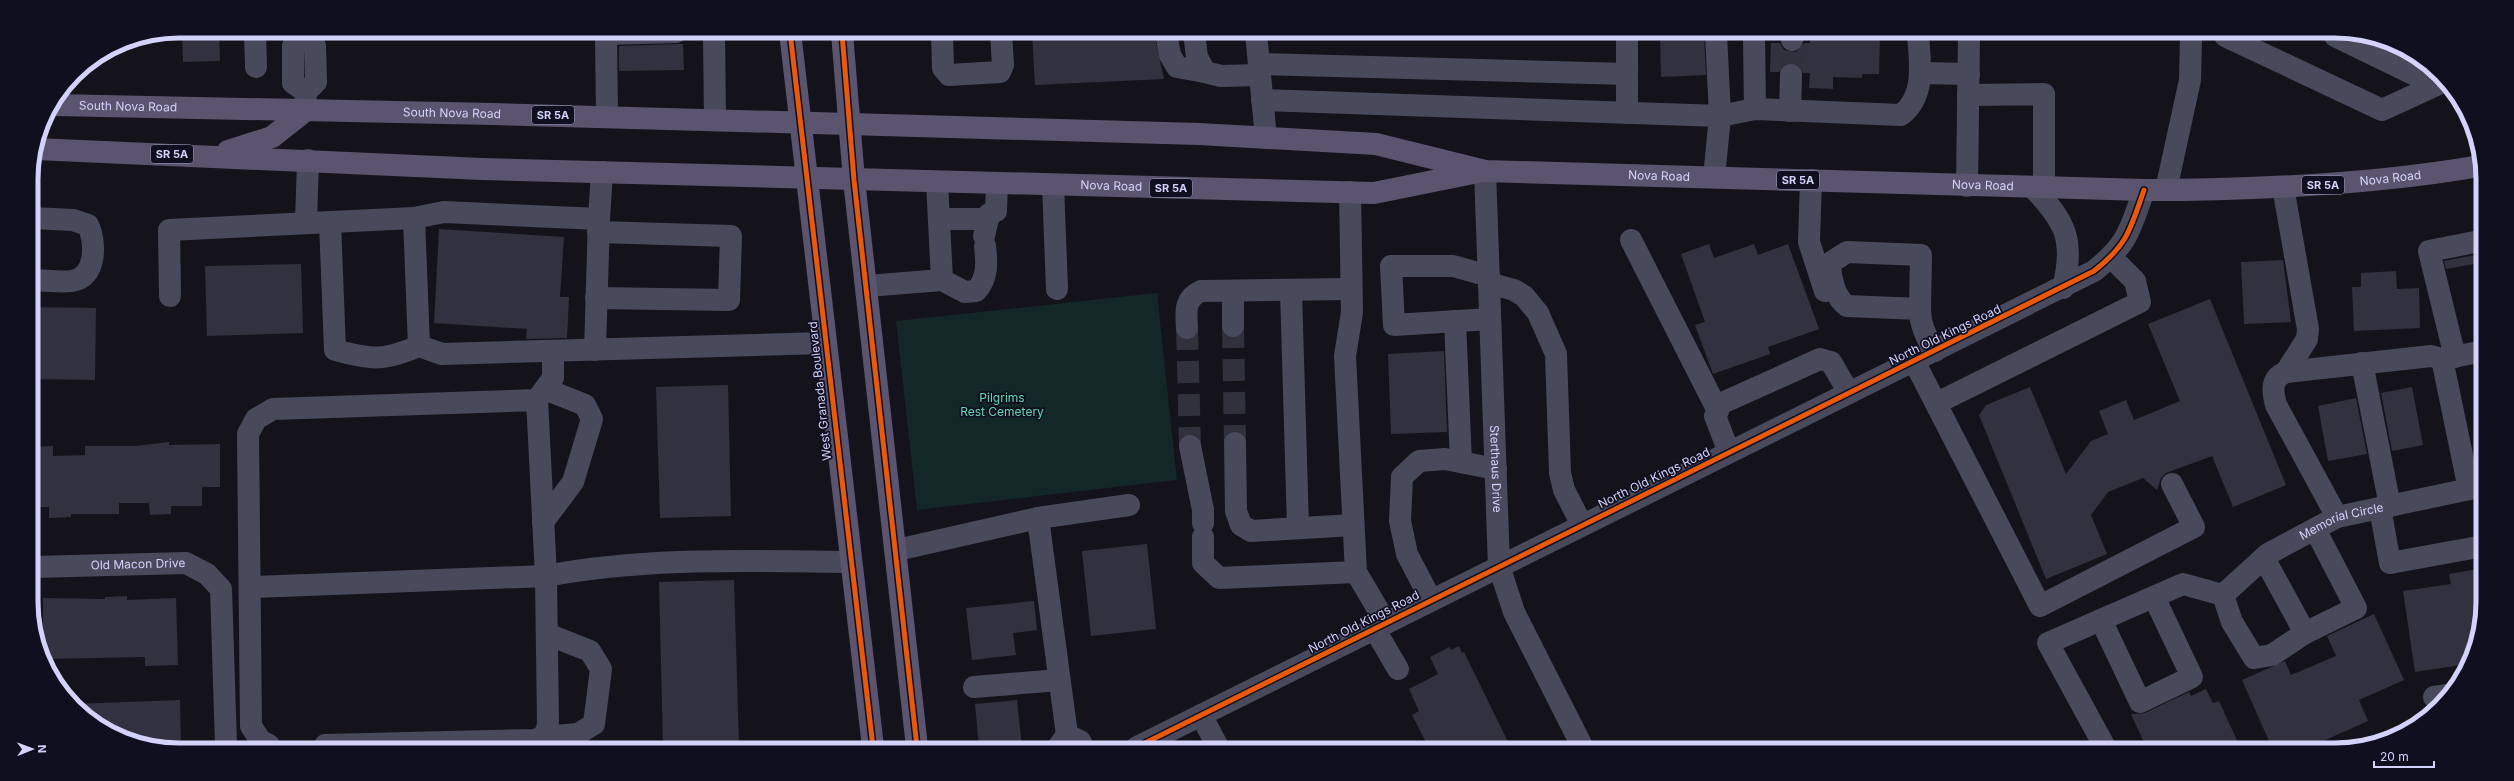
<svg xmlns="http://www.w3.org/2000/svg" width="2514" height="781" font-family="Inter,sans-serif">
	<rect width="100%" height="100%" fill="#14131c"/>
	<path fill="#132726" d="M1157,293L1177,480L917,510L896,321Z"/>
	<path fill="#32313f" d="M182,31H219L220,61L183,62Z
		M1032,33H1154L1164,79L1035,85Z
		M1660,34H1704L1706,75L1661,77Z
		M1810,35H1880L1879,74H1862V78L1833,77V89L1809,88L1810,73H1803L1797,64H1785L1779,72H1770L1771,43H1780L1784,50L1796,52L1804,43H1810Z
		M678,44H683L684,70L619,71V46Z
		M439,229L564,237L560,297H569L567,338L526,339L527,329L434,323Z
		M1709,244L1714,258L1754,244L1758,255L1788,244L1819,329L1768,347L1770,354L1713,374L1695,325L1705,322L1681,254Z
		M2480,254V263L2446,269L2444,261Z
		M2283,260L2291,322L2244,324L2241,262Z
		M301,264L303,333L207,336L205,266Z
		M2396,271L2397,289L2419,288L2420,328L2354,331L2352,287H2361V273Z
		M2210,299L2286,485L2233,507L2212,456L2166,473L2161,478L2157,490L2143,478L2108,492L2091,515L2107,554L2046,579L1979,415L1986,405L2030,387L2066,474L2091,441L2108,434L2099,411L2126,400L2134,420L2180,401L2148,324Z
		M32,307L96,308L95,380L32,379Z
		M1444,351L1447,432L1391,434L1388,354Z
		M728,385L731,516L660,518L656,387Z
		M2412,387L2423,445L2392,451L2381,393Z
		M2356,398L2367,454L2328,461L2318,406Z
		M169,442V445L220,444V487H202V506H171V514L150,515L149,503H119V514H71V517L49,518V507H35L33,447L53,446V456L85,455V446H135Z
		M1147,544L1156,629L1091,636L1082,551Z
		M2478,569V640L2468,664L2415,672L2403,591L2451,584L2449,574Z
		M734,580L739,746H663L659,582Z
		M127,596V600L176,598L178,665L145,666V657L43,659V598L105,599V597Z
		M1034,601L1037,630L1013,633L1016,655L972,660L966,608Z
		M2374,614L2404,680L2359,700L2368,721L2303,750H2273L2242,680L2285,661L2291,675L2336,656L2327,636Z
		M1459,646L1462,653L1464,652L1511,748H1429L1412,715L1419,711L1409,689L1438,674L1430,657L1450,647L1451,650Z
		M2206,689L2213,703L2219,701L2241,749H2147L2131,714L2145,713L2189,692L2191,696Z
		M180,700L181,745H141L105,730L72,704Z
		M1017,700L1022,747H979L975,704Z"/>
	<g fill="none" stroke-linecap="round" stroke-linejoin="round">
		<path stroke="#31303d" stroke-width="22" stroke-dasharray="22 11" stroke-linecap="butt" d="M1791,75L1792,40
			M1233,326L1235,443
			M1187,328L1190,446"/>
		<g stroke="#49495c" stroke-width="22">
			<path d="M255,31L256,67"/>
			<path d="M714,32L715,120"/>
			<path d="M942,33L943,68L949,75L1000,72L1003,65L1001,33"/>
			<path d="M1166,33L1170,55L1177,67L1205,72"/>
			<path d="M1194,33L1197,57L1205,72L1221,76L1260,75"/>
			<path d="M1256,33L1266,138"/>
			<path d="M1627,34V113"/>
			<path d="M1754,35L1755,109"/>
			<path d="M2225,36L2382,110L2445,81"/>
			<path d="M2335,36L2436,85"/>
			<path d="M1792,40L1793,35"/>
			<path d="M1259,64L1627,74"/>
			<path d="M1921,73L1969,74"/>
			<path d="M306,92L293,83V46L307,32"/>
			<path d="M1968,95L2044,94V188"/>
			<path d="M1262,100L1720,116L1716,34"/>
			<path d="M305,111L306,92L316,82L315,46L307,31"/>
			<path d="M1790,111L1791,75"/>
			<path d="M607,117L606,34L676,32"/>
			<path id="s1" d="M1485,171L1499,566L1514,612L1583,748"/>
			<path d="M1714,177L1720,116L1755,109L1901,115C1926,96 1920,63 1918,35"/>
			<path d="M1811,180L1809,242L1825,291"/>
			<path d="M937,182L942,280"/>
			<path d="M1053,185L1057,289"/>
			<path d="M1967,186L1969,35"/>
			<path d="M2032,187C2066,221 2075,241 2063,288"/>
			<path d="M2283,187L2308,329L2307,339L2286,372"/>
			<path d="M2166,190L2190,80L2191,36"/>
			<path d="M1350,192L1352,312L1345,356L1356,572L1386,623"/>
			<path d="M32,218L73,220L88,225C96,241 97,278 72,281C59,283 45,280 32,280"/>
			<path d="M414,218L419,346"/>
			<path d="M939,219H988"/>
			<path d="M330,222L335,350C372,360 384,361 419,346"/>
			<path d="M306,223L308,160"/>
			<path d="M984,236L989,214L996,211L997,184"/>
			<path d="M1631,240L1718,411"/>
			<path d="M1489,276L1453,266H1391L1394,325L1490,319"/>
			<path d="M1489,283L1514,290L1524,296L1538,313L1556,354L1560,473L1564,490L1582,525"/>
			<path d="M867,286L942,280L965,292L976,291C988,278 987,263 985,246"/>
			<path d="M1233,291V326"/>
			<path d="M1291,291L1298,527"/>
			<path d="M170,296L169,230L414,218L444,212L599,219L602,172"/>
			<path d="M596,298L729,300L731,236L598,232"/>
			<path d="M1920,309L1847,306C1835,298 1830,277 1830,263L1847,252L1921,255L1920,309C1920,325 1926,338 1935,351"/>
			<path d="M1455,321L1461,462"/>
			<path d="M1187,328C1186,311 1184,299 1201,291L1351,289"/>
			<path d="M419,346L442,354L825,343"/>
			<path d="M595,350L599,219"/>
			<path d="M2455,357L2429,251L2480,241"/>
			<path d="M1914,361L2040,606L2194,527L2172,484"/>
			<path d="M2362,363L2390,506"/>
			<path d="M537,400L553,378V351"/>
			<path d="M1937,403L2140,302L2135,281L2111,257"/>
			<path d="M1235,443L1236,511L1241,525L1251,531L1353,525"/>
			<path d="M1190,446L1203,510V523"/>
			<path d="M1729,452L1715,416L1720,404L1820,359L1831,362L1849,393"/>
			<path d="M2469,489L2442,359L2479,352"/>
			<path d="M2380,508L2390,563L2478,547"/>
			<path d="M2337,517L2276,405C2272,390 2271,378 2286,372L2431,356L2442,359"/>
			<path d="M1038,518L1129,505"/>
			<path d="M543,522L573,482L592,419L585,405L545,389"/>
			<path d="M1203,537V563L1219,578L1356,572"/>
			<path d="M897,550L1038,518L1067,735L1058,747"/>
			<path d="M2264,558L2305,633L2356,608L2315,529"/>
			<path id="s2" d="M33,567L186,563L207,574L221,589L226,745"/>
			<path d="M251,587L546,576C646,557 748,561 850,562"/>
			<path id="s3" d="M2223,595L2268,554L2337,517L2479,487"/>
			<path d="M2223,595L2232,622L2254,658L2272,655L2305,633"/>
			<path d="M1431,600L1407,554L1400,521L1402,477L1419,461L1445,459L1496,469"/>
			<path d="M2101,620L2140,702L2192,677L2154,597"/>
			<path d="M1374,628L1398,669"/>
			<path d="M974,687L1059,680"/>
			<path d="M2434,697L2448,695"/>
			<path d="M1201,715L1218,747"/>
			<path d="M1067,735L1080,741L1083,747"/>
			<path d="M544,737L578,734L594,724L601,669L590,651L547,634"/>
			<path d="M269,745L260,740L251,726L248,434L256,419L273,409L537,400L546,576L548,725L544,737L534,740L325,745"/>
			<path d="M1137,747L2094,271C2128,244 2130,230 2144,190"/>
			<path d="M2106,749L2048,643L2183,584L2223,595"/>
		</g>
		<g stroke="#5b546e" stroke-width="22">
			<path d="M790,32L873,747"/>
			<path d="M842,33L854,180L917,747"/>
			<path id="s4" d="M54,105L493,114L1199,134L1376,144L1485,171L2144,190C2257,190 2369,185 2480,166"/>
			<path id="s5" d="M36,149L482,169L1374,193L1478,172"/>
			<path d="M228,151L272,137L305,111"/>
		</g>
		<g stroke="#100f20" stroke-width="8">
			<path id="cycleway" d="M790,32L873,747
				M842,33L854,180L917,747
				M1137,747L2094,271C2128,244 2130,230 2144,190"/>
		</g>
		<use href="#cycleway" stroke="#e8590c" stroke-width="5"/>
	</g>
	<g text-anchor="middle" stroke-width="3.5" stroke-linejoin="round" paint-order="stroke">
		<g fill="#100f20" stroke="#9898b9" stroke-width="1">
			<rect x="532" y="106" width="42" height="18" rx="3"/>
			<rect x="151" y="145" width="42" height="18" rx="3"/>
			<rect x="1777" y="171" width="42" height="18" rx="3"/>
			<rect x="2302" y="176" width="42" height="18" rx="3"/>
			<rect x="1150" y="179" width="42" height="18" rx="3"/>
		</g>
		<g font-size="11" font-weight="bold" fill="#d3d2fb">
			<text x="553" y="119">SR 5A</text>
			<text x="172" y="158">SR 5A</text>
			<text x="1798" y="184">SR 5A</text>
			<text x="2323" y="189">SR 5A</text>
			<text x="1171" y="192">SR 5A</text>
		</g>
		<g font-size="12" fill="#d3d2fb" stroke="#100f20">
			<text dy="4" stroke="none"><textPath href="#s4" startOffset="74">South Nova Road</textPath></text>
			<text dy="4" stroke="none"><textPath href="#s4" startOffset="398">South Nova Road</textPath></text>
			<text dy="4" stroke="none"><textPath href="#s4" startOffset="1609">Nova Road</textPath></text>
			<text dy="4" stroke="none"><textPath href="#s4" startOffset="2341">Nova Road</textPath></text>
			<text dy="4" stroke="none"><textPath href="#s4" startOffset="1933">Nova Road</textPath></text>
			<text dy="4" stroke="none"><textPath href="#s5" startOffset="1076">Nova Road</textPath></text>
			<text transform="translate(1945 335) rotate(-26)" y="4">North Old Kings Road</text>
			<text transform="translate(820 391) rotate(-96)" y="4">West Granada Boulevard</text>
			<text dy="4" stroke="none"><textPath href="#s1" startOffset="298">Sterthaus Drive</textPath></text>
			<text transform="translate(1654 478) rotate(-26)" y="4">North Old Kings Road</text>
			<text dy="4" stroke="none"><textPath href="#s3" startOffset="142">Memorial Circle</textPath></text>
			<text dy="4" stroke="none"><textPath href="#s2" startOffset="105">Old Macon Drive</textPath></text>
			<text transform="translate(1364 622) rotate(-27)" y="4">North Old Kings Road</text>
		</g>
		<g font-size="12" fill="#65d5af" stroke="#100f20">
			<text x="1002" y="402">Pilgrims<tspan x="1002" dy="14">Rest Cemetery</tspan></text>
		</g>
	</g>
	<path d="M0 0H2514V781H0ZM179 38H2335A141 141 0 0 1 2476 179V602A141 141 0 0 1 2335 743H179A141 141 0 0 1 38 602V179A141 141 0 0 1 179 38Z" fill="#100f20" fill-rule="evenodd"/>
	<path fill="none" stroke="#d3d2fb" stroke-width="5" d="M179 38H2335A141 141 0 0 1 2476 179V602A141 141 0 0 1 2335 743H179A141 141 0 0 1 38 602V179A141 141 0 0 1 179 38Z"/>
	<g transform="translate(32 749) rotate(89)" stroke="#100f20" stroke-width="3" paint-order="stroke">
	<path d="M0-3L7 15L0 10L-7 15Z" fill="#d3d2fb"/>
	<text y="-6" font-size="11" font-weight="bold" text-anchor="middle" fill="#d3d2fb">N</text>
	</g>
	<path d="M2374 761v6h60v-6" fill="none" stroke="#d3d2fb" stroke-width="2"/>
	<text x="2380" y="761" font-size="12" fill="#d3d2fb" stroke="#100f20" stroke-width="3" paint-order="stroke">20 m</text>
</svg>
